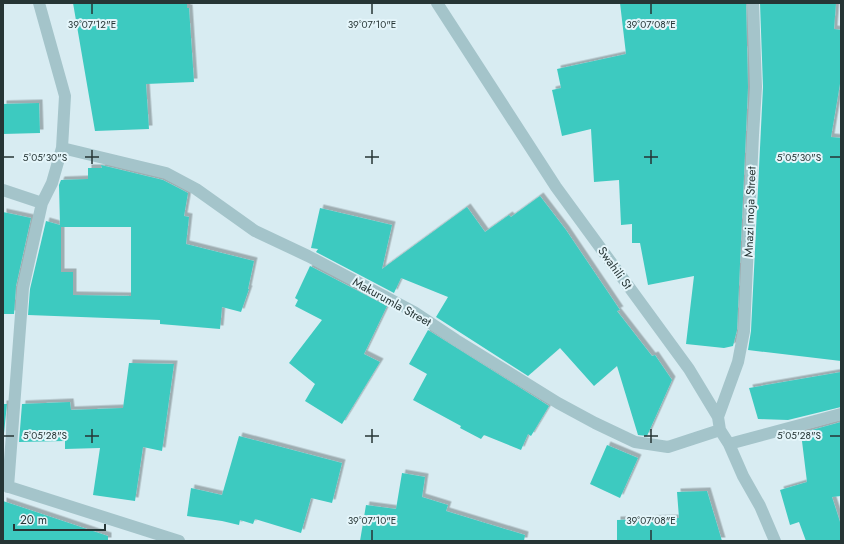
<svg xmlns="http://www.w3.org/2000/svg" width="844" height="544" font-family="Jost,sans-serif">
	<defs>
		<filter id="shadow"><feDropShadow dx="3.5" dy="-3.5" stdDeviation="0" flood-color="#0004"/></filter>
	</defs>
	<rect width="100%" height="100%" fill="#d8ecf2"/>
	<path fill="#3ecac0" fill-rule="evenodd" filter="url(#shadow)" d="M73,3H187V8H189L194,82L146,84L149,129L95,131Z
		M620,3H746L748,87L737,330L733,346L724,348L686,344L694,276L648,285L640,243H632V224L621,225L619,180L594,182L591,129L562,136L552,90L561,88L557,69L626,54Z
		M760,3H836L834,29L841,30V78L831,137L841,138V361L748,350L751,331L763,87Z
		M39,103L40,133L3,134V104Z
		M101,165L163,180L188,193L184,216L189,217L186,244L254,261L248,289H249L241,312L222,307L220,329L160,324V320L28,315L30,289L46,221L60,225L59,185L61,180L88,179V168H102ZM61,227H131V296L73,295V272H61Z
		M540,196L566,230L620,310L617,311L652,356L655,355L672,380L647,436L638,435L617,366L594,386L560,348L528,376L436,317L448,297L401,278L394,293L316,252L318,249L311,248L320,208L392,225L382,269L467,207L485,232L509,215L511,217Z
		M3,212L31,218L16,286L14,314H3Z
		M310,266L387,306L364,354L380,362L342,424L305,401L315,384L289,363L322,320L295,306L298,300L295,298Z
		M428,330L549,406L531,436L528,434L521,450L484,435L481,439L460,428L461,426L413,400L427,374L409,364Z
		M129,363L174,364L162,451L143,447L135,501L93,495L100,448L65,449V441L19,442L22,404L70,402L71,410L123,408Z
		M841,372V407L788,420L758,419L749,388Z
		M3,404H7L3,443Z
		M841,422V496L832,497L841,525V541H806L799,522L790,525L780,490L807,482L801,433Z
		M239,436L342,463L332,503L311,498L301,533L255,519L253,524L240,520L239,525L222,521L187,516L191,488L222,495Z
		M607,445L638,458L620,498L590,484Z
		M402,473L425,477L422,497L448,505L446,511L525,535L524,541H360L366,505L396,509Z
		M707,491L722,541H617V520L679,518L677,492Z
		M3,501L108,536V541H3Z"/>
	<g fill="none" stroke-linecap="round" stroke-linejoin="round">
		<path stroke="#a4c4ca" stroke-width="12" d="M437,3L556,187L689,369L718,417L720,430L729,444L743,476L760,506L775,541
			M62,148L166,173L196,189L255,231L308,256L414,312L456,340L558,403L595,423L635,442L668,447L720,430
			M3,190L42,203
			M718,417L738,362L744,331L753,135L756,87L753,3
			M729,444L841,414
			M3,485L179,541
			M8,487L23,288L42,203L52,183L62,148L65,96L39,3"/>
	</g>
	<path fill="none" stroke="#263535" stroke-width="1.5" d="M92,4V14M372,4V14M651,4V14M92,150V164M372,150V164M651,150V164M4,157H14M85,157H99M365,157H379M644,157H658M830,157H840M92,429V443M372,429V443M651,429V443M4,436H14M85,436H99M365,436H379M644,436H658M830,436H840M372,530V540M651,530V540"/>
	<g text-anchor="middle" stroke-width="4" stroke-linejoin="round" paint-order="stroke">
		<g font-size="12" fill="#263535" stroke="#e4f5fa">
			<text transform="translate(750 212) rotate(-88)" y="4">Mnazi moja Street</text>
			<text transform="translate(615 268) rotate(54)" y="4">Swahili St</text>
			<text transform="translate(392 302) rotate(29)" y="4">Makurumla Street</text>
		</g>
	</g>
	<g font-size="10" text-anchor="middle" fill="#263535" stroke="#e4f5fa" stroke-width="4" stroke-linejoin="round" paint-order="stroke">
		<text x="92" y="28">39°07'12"E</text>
		<text x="372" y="28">39°07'10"E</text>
		<text x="651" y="28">39°07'08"E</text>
		<text x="799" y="161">5°05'30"S</text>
		<text x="45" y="161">5°05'30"S</text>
		<text x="799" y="439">5°05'28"S</text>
		<text x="45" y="439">5°05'28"S</text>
		<text x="372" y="524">39°07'10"E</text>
		<text x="651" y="524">39°07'08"E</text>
	</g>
	<rect width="844" height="544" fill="none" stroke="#263535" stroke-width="8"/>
	<path d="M14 524v6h91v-6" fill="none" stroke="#263535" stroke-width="2"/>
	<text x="20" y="524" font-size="12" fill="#263535" stroke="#e4f5fa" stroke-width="3" paint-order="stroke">20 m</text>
</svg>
